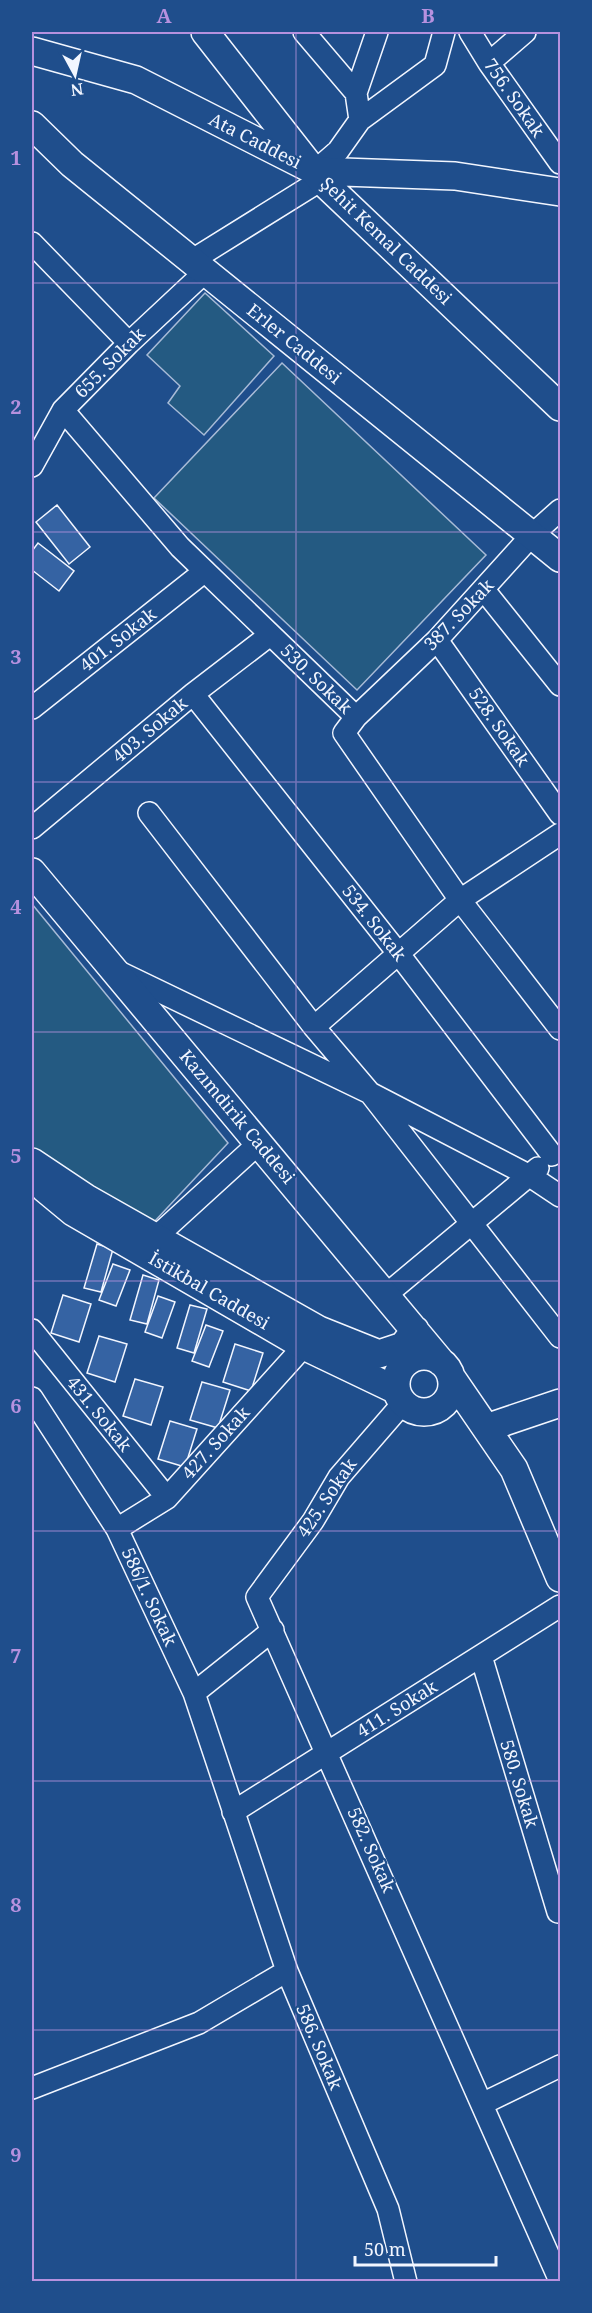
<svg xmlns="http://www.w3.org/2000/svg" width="592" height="2313" font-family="'Noto Serif',serif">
	<rect width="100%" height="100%" fill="#1f4e8c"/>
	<path fill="#245a82" stroke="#a8bbd7" stroke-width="1.5" d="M205,293L274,356L204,435L168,403L180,386L147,355Z
		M282,363L486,555L357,690L154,498Z
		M32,904L228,1143L153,1223L32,1157Z"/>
	<path fill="#3563a3" stroke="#f2f6ff" stroke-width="1.5" d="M57,505L90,547L69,564L36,522Z
		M38,543L74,571L59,591L32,570V551Z
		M97,1244L113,1249L101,1292L84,1288Z
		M113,1264L130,1270L116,1306L99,1300Z
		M143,1275L159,1280L147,1324L130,1320Z
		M63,1295L91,1304L79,1342L51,1333Z
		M158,1296L175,1302L162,1338L145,1332Z
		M190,1305L207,1309L194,1353L177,1348Z
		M206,1325L223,1331L209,1367L192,1361Z
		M99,1336L127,1344L115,1382L87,1373Z
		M235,1344L263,1353L251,1391L223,1382Z
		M135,1379L163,1387L151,1425L123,1416Z
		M202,1382L230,1390L218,1428L190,1420Z
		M170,1421L197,1429L185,1467L158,1459Z"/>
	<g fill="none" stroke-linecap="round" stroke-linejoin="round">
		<g stroke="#f2f6ff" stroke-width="24">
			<path id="minor" d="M304,32L356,93
				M470,32L489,63L560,163
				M489,63L525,32
				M360,120L356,93L377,32
				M315,171L338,151L360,120L435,65L444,32
				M32,243L129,343
				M191,261L321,180
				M63,410L180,547L356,717L344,733L460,900L560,1029
				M32,466L63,410L129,343L205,272
				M484,590L560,685
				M437,640L560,814
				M193,694L398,953L552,1155
				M32,708L205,571
				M356,717L437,640L532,535L560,510
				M149,813L314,1027L370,1093L560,1337
				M32,828L193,694L270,635
				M117,971L370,1093L530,1176L560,1196
				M314,1027L460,900L560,834
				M156,1237L259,1143
				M387,1294L538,1168
				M32,1330L167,1498
				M32,1398L117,1529L194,1693L287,1971L388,2209L406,2282
				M403,1403L339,1477L313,1521L257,1597L560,2281
				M117,1529L167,1498L304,1346
				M481,1656L558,1912L560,1911
				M194,1693L273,1630
				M233,1812L560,1606
				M32,2088L199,2023L287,1971
				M484,2103L560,2066"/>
		</g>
		<g stroke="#f2f6ff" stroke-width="30">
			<path id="major" d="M205,32L321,180L560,407
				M32,51L136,80L315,171L455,176L560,192
				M32,125L72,164L560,558
				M32,872L441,1362
				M32,1162L86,1198L319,1330L379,1354L403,1346L415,1330
				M44,1188L73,1212L304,1346L396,1390
				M396 1384a28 28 0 1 1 56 0a28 28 0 1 1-56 0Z
				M451,1377L514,1469L560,1578
				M486,1428L560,1403"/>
		</g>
		<use href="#minor" stroke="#1f4e8c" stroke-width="21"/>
		<use href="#major" stroke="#1f4e8c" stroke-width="27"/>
	</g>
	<path fill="none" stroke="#b691df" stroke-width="1.5" stroke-opacity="0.55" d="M296,32V2282M32,283H560M32,532H560M32,782H560M32,1032H560M32,1281H560M32,1531H560M32,1781H560M32,2030H560"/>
	<g text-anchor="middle" stroke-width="4.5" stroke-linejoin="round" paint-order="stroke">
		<g font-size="18" fill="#f2f6ff" stroke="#1f4e8c">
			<text transform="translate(514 98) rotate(55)" y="6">756. Sokak</text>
			<text transform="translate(255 141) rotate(27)" y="6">Ata Caddesi</text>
			<text transform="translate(386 241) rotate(44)" y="6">Şehit Kemal Caddesi</text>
			<text transform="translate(294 344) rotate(39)" y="6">Erler Caddesi</text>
			<text transform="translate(110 363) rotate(-45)" y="6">655. Sokak</text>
			<text transform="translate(459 615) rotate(-46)" y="6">387. Sokak</text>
			<text transform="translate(118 640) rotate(-38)" y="6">401. Sokak</text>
			<text transform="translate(316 679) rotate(44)" y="6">530. Sokak</text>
			<text transform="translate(499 727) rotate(55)" y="6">528. Sokak</text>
			<text transform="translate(150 730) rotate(-40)" y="6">403. Sokak</text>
			<text transform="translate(374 923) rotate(52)" y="6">534. Sokak</text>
			<text transform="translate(237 1117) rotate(50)" y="6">Kazımdirik Caddesi</text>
			<text transform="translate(209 1291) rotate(30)" y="6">İstikbal Caddesi</text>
			<text transform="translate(99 1414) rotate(51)" y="6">431. Sokak</text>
			<text transform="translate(216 1443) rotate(-48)" y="6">427. Sokak</text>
			<text transform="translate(327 1498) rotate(-56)" y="6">425. Sokak</text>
			<text transform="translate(149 1597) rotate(65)" y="6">586/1. Sokak</text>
			<text transform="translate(397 1709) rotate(-32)" y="6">411. Sokak</text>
			<text transform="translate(519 1784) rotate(73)" y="6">580. Sokak</text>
			<text transform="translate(371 1850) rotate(66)" y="6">582. Sokak</text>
			<text transform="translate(319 2047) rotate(67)" y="6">586. Sokak</text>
		</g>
	</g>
	<rect width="592" height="2313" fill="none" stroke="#1f4e8c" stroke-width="66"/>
	<g transform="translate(75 75) rotate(172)" stroke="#1f4e8c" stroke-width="4.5" paint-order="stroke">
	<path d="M0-4.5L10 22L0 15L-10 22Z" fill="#f2f6ff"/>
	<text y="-9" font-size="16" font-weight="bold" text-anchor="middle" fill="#f2f6ff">N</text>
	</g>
	<path d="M355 2256v9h141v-9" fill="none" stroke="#f2f6ff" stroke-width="3"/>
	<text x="364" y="2256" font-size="18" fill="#f2f6ff" stroke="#1f4e8c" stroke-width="4.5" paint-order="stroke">50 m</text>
	<rect x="33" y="33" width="526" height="2247" fill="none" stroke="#b691df" stroke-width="2"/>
	<g font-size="20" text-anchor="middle" font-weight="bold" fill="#b691df">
		<text x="164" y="23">A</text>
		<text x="428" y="23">B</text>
		<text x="16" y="165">1</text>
		<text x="16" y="414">2</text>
		<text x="16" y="664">3</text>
		<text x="16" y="914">4</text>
		<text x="16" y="1163">5</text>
		<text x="16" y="1413">6</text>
		<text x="16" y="1663">7</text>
		<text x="16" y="1912">8</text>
		<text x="16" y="2162">9</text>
	</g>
</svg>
